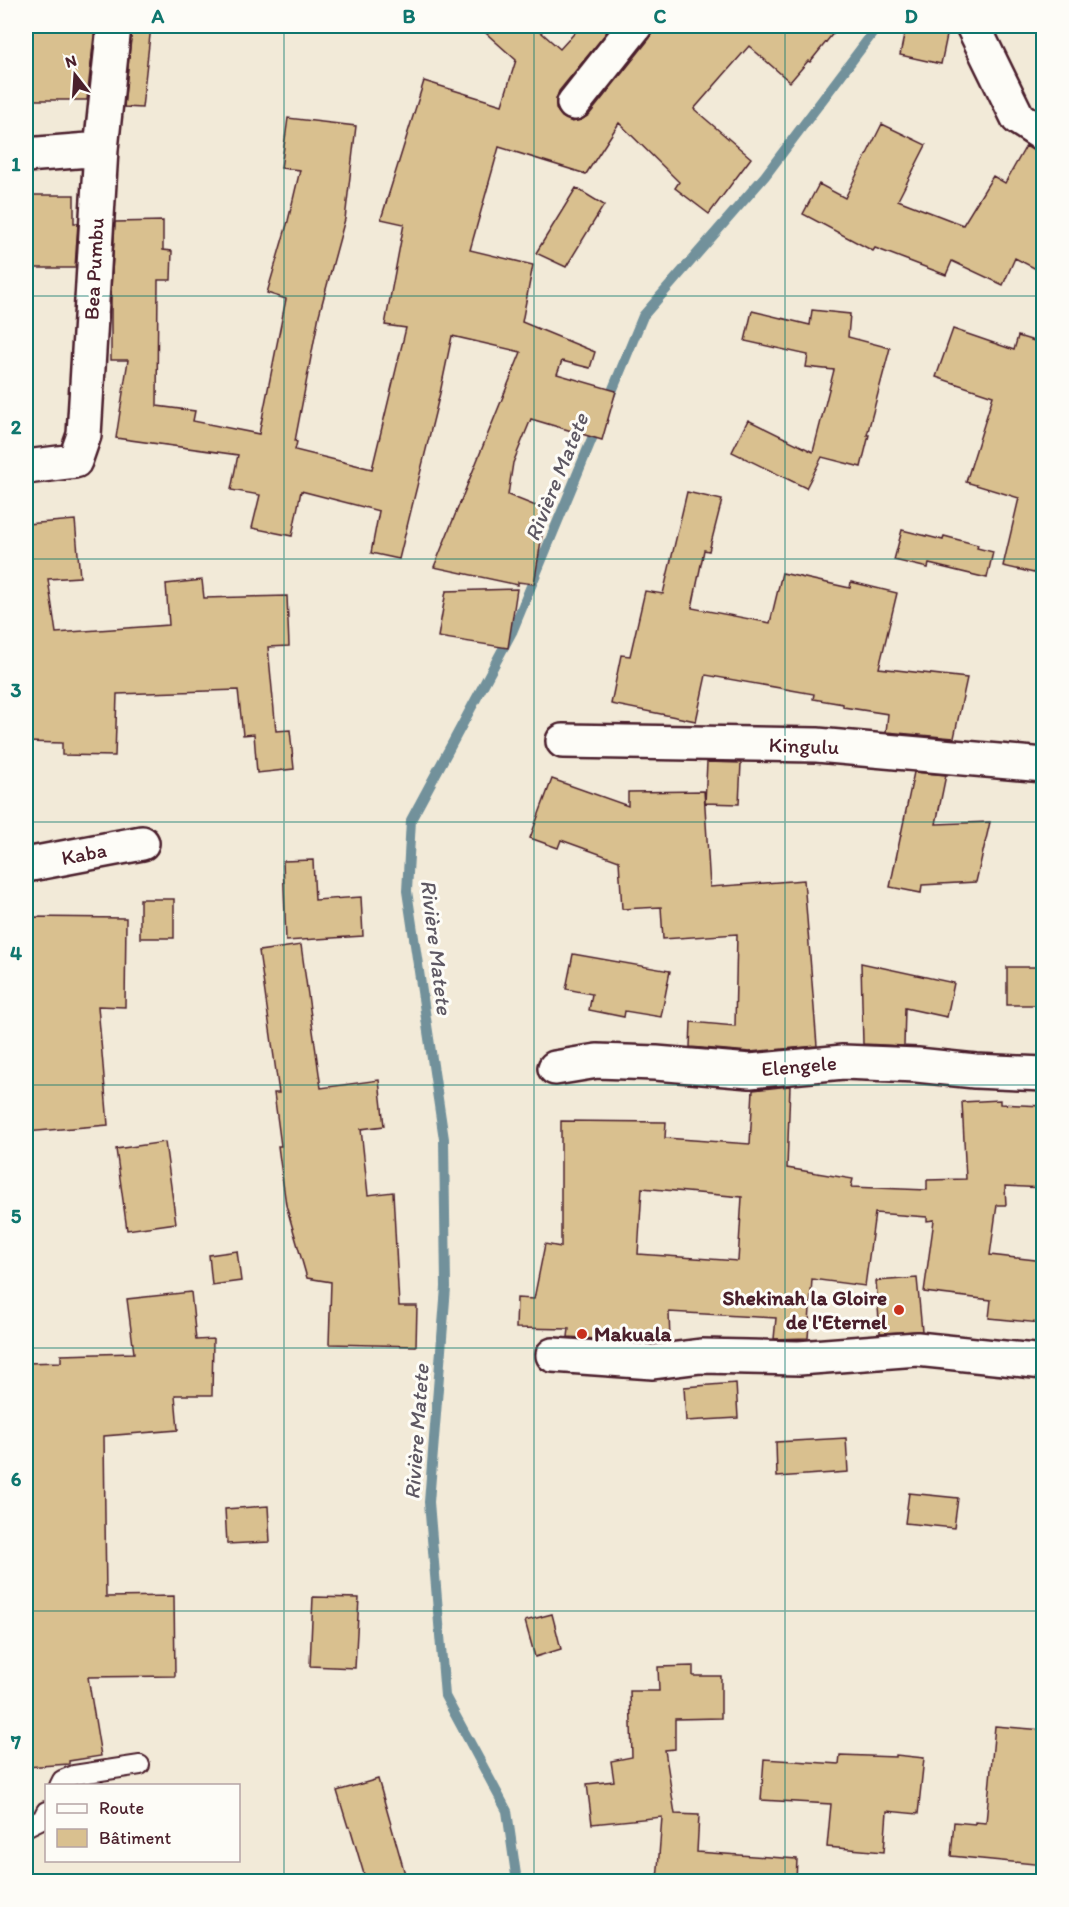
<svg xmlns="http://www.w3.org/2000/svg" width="1069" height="1907" font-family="Itim,sans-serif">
	<rect width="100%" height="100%" fill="#f2ead8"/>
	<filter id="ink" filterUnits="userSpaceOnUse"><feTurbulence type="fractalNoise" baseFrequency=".0167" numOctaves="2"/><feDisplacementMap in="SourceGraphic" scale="12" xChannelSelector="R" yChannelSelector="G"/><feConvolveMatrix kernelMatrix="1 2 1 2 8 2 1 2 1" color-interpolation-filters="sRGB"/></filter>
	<g filter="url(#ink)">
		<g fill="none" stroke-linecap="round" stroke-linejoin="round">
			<path stroke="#72919b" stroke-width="10" d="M608,401L643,316L765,176L878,26
				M517,1882L507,1811L445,1696L429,1502L446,1287L444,1139L407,891L411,820L512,632L598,424"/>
		</g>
		<path fill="#d9c08f" stroke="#4a1f2b" stroke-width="1.5" fill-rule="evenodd" d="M26,26H95L87,100H26Z
			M132,26H151L142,108L124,107Z
			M478,26H534L560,49L581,26H600L607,32L559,91L556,100V109L562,117L572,122L581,120L589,115L650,38L653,26H839L810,62L808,61L790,82L749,46L694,109L751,158L709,214L675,188L679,182L619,123L586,174L499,147L470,250L533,265L522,322L595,352L590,368L562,361L557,374L616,391L602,440L531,419L513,463L508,495L546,510L534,584L518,582V585L434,567L521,352L452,336L440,393L399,559L371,553L379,511L301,491L292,536L252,528L260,495L231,490L238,455L116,438L128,360H111V289L115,222L163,221V250L172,251L171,280H158L157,406L195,411L193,421L259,434L286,299L267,293L288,221L300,170L281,168L288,118L356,126L345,219L319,315L295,441L297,442L295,450L372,469L406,328L385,325L404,224L381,219L424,81L502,105L516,60Z
			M906,26H949L941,64L900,55Z
			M882,124L926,145L898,200L963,225L993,176L1005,183L1026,146L1034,151L1044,154V273L1015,258L1003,285L952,261L946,275L875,248L873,251L803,214L819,184L845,198Z
			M576,188L604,205L566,267L536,253Z
			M26,195H74V223H78L75,268H26Z
			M812,310L850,314L848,337L890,348L867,435H869L861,467L822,457L806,488L732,452L748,420L813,452L834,370L806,367L808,355L745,341L752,311L810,325Z
			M953,329L1014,350L1018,336L1044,344V534L1034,573L1003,566L1019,498L966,482L993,396L936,377Z
			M687,492L722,500L709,551L704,550L692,608L770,623L782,573L850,588L851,582L897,593L879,668L967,678L954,738L886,732L888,714L843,707V704L813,699L814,694L706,675L696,721L611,704L621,655L630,656L645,591L663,594Z
			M75,520L80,577L48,579L56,633L169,625L166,584L202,580L204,598L287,596L289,646L268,647L276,731L290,730L294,769L257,773L254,734L243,735L238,690L117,694L115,756L62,755V743L26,742V524Z
			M902,530L943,540L944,536L978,545L977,548L993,552L987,578L929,564L928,568L894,560Z
			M517,589L508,648L438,637L446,591Z
			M707,762L741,763L739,804L705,803Z
			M914,772L946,775L936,824L990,822L976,882L922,885L921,893L890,887Z
			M552,779L628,806V792L704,791L710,887L804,880L817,1046L750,1052L690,1047L691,1022L735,1026L737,934L663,939L661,907L622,909L619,861L561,840L558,848L530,838Z
			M313,860L315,900L361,897L363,936L286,941L283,861Z
			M140,899H174V938H140Z
			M26,917L126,918L125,1007L98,1006L108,1125L26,1132Z
			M301,945L321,1088L379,1080L384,1126L361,1129L368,1195L393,1192L399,1306H417L416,1346L329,1344L331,1282L307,1278L286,1205L278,1146H281L274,1093H279L259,951Z
			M573,954L670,971L661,1017L625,1011L624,1017L589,1010L592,994L566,989Z
			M861,963L954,983L947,1017L905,1008L904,1046L863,1044Z
			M1007,967H1044V1005H1007Z
			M790,1086L787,1168L853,1179L851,1187L927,1190V1180L966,1179L962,1102L1000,1100V1104L1044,1106V1188L1005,1186L1006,1205H997L990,1255L1044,1261V1298L1041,1323L989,1318L991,1300L924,1292L934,1220L927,1221V1217L875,1213L865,1286L812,1279L808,1338L774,1339L776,1318L669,1312L670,1341L652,1343L568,1337L569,1329L516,1328L517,1298L534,1299L545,1244L561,1247V1121L666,1122L665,1138L750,1144L753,1090ZM642,1188L742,1197L738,1261L638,1254Z
			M165,1142L176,1223L127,1230L116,1149Z
			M237,1251L241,1281L212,1285L209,1255Z
			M917,1278L922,1331L880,1333L876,1281Z
			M191,1292L196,1340L213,1339L212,1395H175L178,1430L104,1436L106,1597L174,1596L175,1676L88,1677L101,1756L69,1761V1764L26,1767V1363L61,1362V1355L134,1353L127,1299Z
			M736,1383L738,1418L686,1421L684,1387Z
			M846,1438L848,1472L777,1477L776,1442Z
			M909,1493L958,1498L954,1528L905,1523Z
			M268,1506L270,1542L227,1544L225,1509Z
			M313,1597L359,1598L355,1668L310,1666Z
			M552,1614L561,1649L535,1657L525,1621Z
			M693,1666V1676H721V1718L675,1719V1749L665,1750L675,1814L699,1815L697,1852L797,1859L796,1881H657L662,1817L592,1824L587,1784L614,1781L611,1761L632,1757L630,1691H659L658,1667Z
			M995,1726L1044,1730V1865L951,1856L954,1822L975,1824V1822L986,1823Z
			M840,1755L896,1757V1755L924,1758L918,1814L887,1811L884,1852L827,1847L831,1804L761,1800L764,1759L839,1764Z
			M378,1779L407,1881H366L350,1827H348L337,1791Z"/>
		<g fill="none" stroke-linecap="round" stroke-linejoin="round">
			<g stroke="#4a1f2b" stroke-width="22">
				<path id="lane" d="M59,1786L62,1780L74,1775L140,1765
					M26,1827L42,1819L46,1811"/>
			</g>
			<g stroke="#4a1f2b" stroke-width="38">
				<path id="street" d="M973,26L1018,118L1044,135
					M574,103L635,26
					M26,155L101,149
					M26,467L75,461L84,435L101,149L114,26
					M563,741L817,745L1044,765
					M26,865L142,843
					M555,1068L597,1061L656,1063L750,1071L843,1062L917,1065L975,1071L1044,1074
					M553,1355L653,1362L701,1356L799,1358L917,1349L1044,1362"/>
			</g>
			<use href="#lane" stroke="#fdfcf7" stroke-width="18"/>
			<use href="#street" stroke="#fdfcf7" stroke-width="33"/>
		</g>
	</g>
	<path fill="none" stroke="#0f766e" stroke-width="1.5" stroke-opacity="0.55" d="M284,26V1882M534,26V1882M785,26V1882M26,296H1044M26,559H1044M26,822H1044M26,1085H1044M26,1348H1044M26,1611H1044"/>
	<g fill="#c8321e" stroke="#fdfcf7" stroke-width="2">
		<circle cx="899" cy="1310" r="6"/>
		<circle cx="582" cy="1334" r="6"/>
	</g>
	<g text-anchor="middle" stroke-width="6" stroke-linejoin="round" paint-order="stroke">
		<g font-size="21" fill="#4a1f2b" stroke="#fdfcf7">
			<text transform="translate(94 269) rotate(-87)" y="7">Bea Pumbu</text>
			<text transform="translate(804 746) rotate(2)" y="7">Kingulu</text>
			<text transform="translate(84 854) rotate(-11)" y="7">Kaba</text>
			<text transform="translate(799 1066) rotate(-5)" y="7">Elengele</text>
		</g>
		<g font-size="21" font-weight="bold" fill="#4a1f2b" stroke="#fdfcf7" text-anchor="end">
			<text x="887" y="1305">Shekinah la Gloire<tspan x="887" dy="24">de l'Eternel</tspan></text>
			<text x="594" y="1341" text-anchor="start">Makuala</text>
		</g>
		<g font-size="22" font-style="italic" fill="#5e5863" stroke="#fdfcf7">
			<text transform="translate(556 477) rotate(-68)" y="8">Rivière Matete</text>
			<text transform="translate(437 947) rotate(83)" y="8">Rivière Matete</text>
			<text transform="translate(416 1432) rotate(-86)" y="8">Rivière Matete</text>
		</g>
	</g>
	<rect width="1069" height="1907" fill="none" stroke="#fdfcf7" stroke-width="66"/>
	<rect x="45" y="1784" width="195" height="78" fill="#fdfcf7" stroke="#b5a4a5" stroke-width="1.5"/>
	<rect x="57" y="1804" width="30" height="9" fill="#fdfcf7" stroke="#b5a4a5" stroke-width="1.5"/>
	<text x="99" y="1814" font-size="18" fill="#4a1f2b">Route</text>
	<rect x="57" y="1829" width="30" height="18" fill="#d9c08f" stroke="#b5a4a5" stroke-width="1.5"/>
	<text x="99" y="1844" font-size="18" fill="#4a1f2b">Bâtiment</text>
	<g transform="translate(75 75) rotate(343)" stroke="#fdfcf7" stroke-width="4.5" paint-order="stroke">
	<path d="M0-4.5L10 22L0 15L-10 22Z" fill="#4a1f2b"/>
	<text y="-9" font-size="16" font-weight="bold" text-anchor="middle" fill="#4a1f2b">N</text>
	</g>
	<rect x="33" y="33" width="1003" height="1841" fill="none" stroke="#0f766e" stroke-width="2"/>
	<g font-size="20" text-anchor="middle" font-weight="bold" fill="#0f766e">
		<text x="158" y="23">A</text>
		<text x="409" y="23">B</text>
		<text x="660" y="23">C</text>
		<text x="911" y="23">D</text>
		<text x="16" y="171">1</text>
		<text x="16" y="434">2</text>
		<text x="16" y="697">3</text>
		<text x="16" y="960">4</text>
		<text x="16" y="1223">5</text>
		<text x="16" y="1486">6</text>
		<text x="16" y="1749">7</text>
	</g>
</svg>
